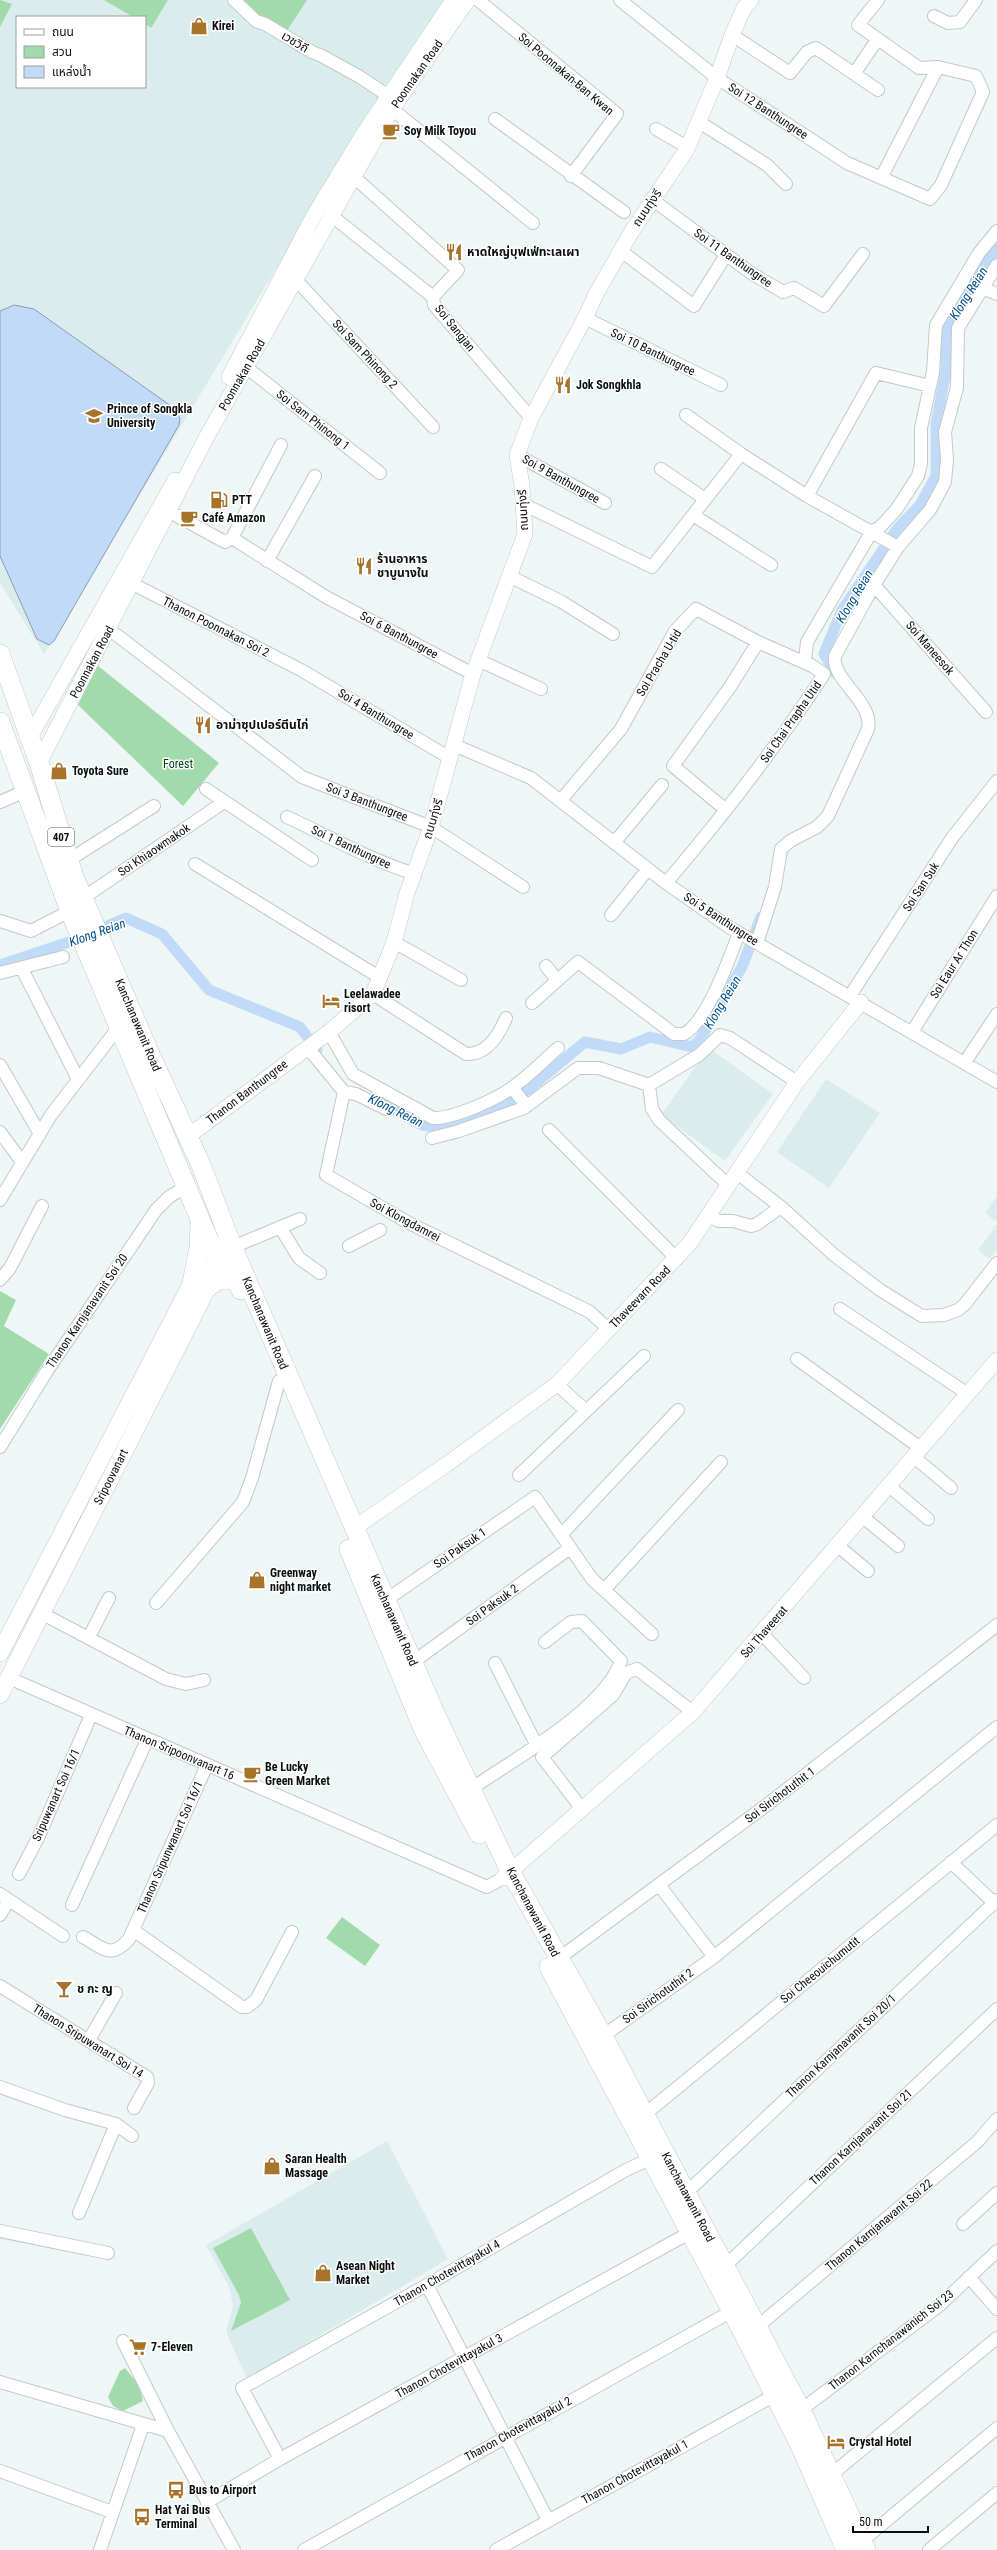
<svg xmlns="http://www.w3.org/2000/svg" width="997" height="2550" font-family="'Roboto Condensed','Noto Sans Thai',sans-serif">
	<rect width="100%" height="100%" fill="#eff6f6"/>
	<path fill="#dbeced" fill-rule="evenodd" d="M0,0H450L288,249L44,654L0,583ZM17,17H145V87H17Z
		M709,1048L773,1094L725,1161L661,1115Z
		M826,1079L880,1113L829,1188L777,1152Z
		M997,1196V1222L985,1213Z
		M997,1225V1249L990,1259L978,1250Z
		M387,2141L448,2259L247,2379L226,2332L233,2306L229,2287L206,2245Z"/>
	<path fill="#a2dbab" d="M0,0L12,4L0,27Z
		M104,0H168L151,28L145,24V17H133Z
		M242,0H307L286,32L251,10Z
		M97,665L219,763L183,806L78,705Z
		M0,1291L16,1300L4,1326L49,1354L0,1429Z
		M342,1917L380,1945L365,1966L326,1938Z
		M251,2228L290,2300L231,2331L241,2303L239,2295L213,2248Z
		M125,2368L139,2385L143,2401L123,2411L113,2406L108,2397L120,2371Z"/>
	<path fill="#c0daf8" stroke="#8a9db2" d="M14,305L34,309L171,406L180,418L179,425L54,641L49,645L37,639L0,556V311Z"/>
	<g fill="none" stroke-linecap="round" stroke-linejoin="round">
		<path stroke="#c0daf8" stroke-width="11" d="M836,674L824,654L842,610L897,529L920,505L936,476V424L946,371L947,326L997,247
			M0,965L66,943L126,918L162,934L209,990L300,1027L317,1050
			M379,1102L422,1125L436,1127L508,1102L530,1088L585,1042L621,1049L650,1037L692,1047L699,1041L742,967L761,917"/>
		<g stroke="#c2c9c9" stroke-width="14">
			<path id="minor" d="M234,0L256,21L265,24L312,52L322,56L360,77L384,93V102
				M478,0L617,114L571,176
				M620,0L717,78L847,163L930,199L941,185L983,92L976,76L938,67L919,68L858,25L878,0
				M934,16L948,23L960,22L976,0
				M732,35L790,73L807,52L816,48L878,90
				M854,74L877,40
				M392,109L533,223
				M495,119L624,212
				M699,122L767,165L786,184
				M656,129L687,147
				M354,177L458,270L433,297
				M881,178L938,67
				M653,200L751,273L783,292L794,288L824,306L863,254
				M332,216L433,297
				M621,251L694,306L726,255
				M296,280L433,427
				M982,288L997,294
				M433,297L434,305L531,418
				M585,318L721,385
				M246,367L380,473
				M686,415L741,454
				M517,455L605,503
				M661,469L705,499
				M807,496L876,373L930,386
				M523,504L652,567L741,454L807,496L898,547
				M170,512L225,542L232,538L326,597L473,674
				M693,515L771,565
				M872,531L880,527L896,510L918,476L921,464V428L933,372L936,325L979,253L997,231
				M232,538L281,445
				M267,561L315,476
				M509,576L562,602L613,634
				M131,583L301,670L450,758
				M874,585L986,712
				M109,629L302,777L431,827L523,887
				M478,660L541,689
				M454,745L531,778L666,883L729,927L997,1082
				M206,789L312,860
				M561,800L621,729L675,631L696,609L758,642L810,665
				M0,802L25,791
				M726,810L673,766L730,687L758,642
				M287,817C330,837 370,860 415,874
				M614,843L662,785
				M69,860L154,806
				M195,864L379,977
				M666,883C723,816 776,748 824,674L805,661L807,642L872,531
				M83,898L224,802
				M611,915L648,869
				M0,921L31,931L70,911
				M394,942L461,980
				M757,943L775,887L781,849L790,841L817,827L828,816L868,729C874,702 831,680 835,656L874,585L898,547L930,510L945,482L947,459L945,432L957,388L958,328L997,265
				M546,966L557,980
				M22,969L78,1079
				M0,973L63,957
				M373,994L466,1054C487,1055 499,1035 506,1018
				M850,996L952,838L997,781
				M532,1003L578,962L674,1034H684C707,1022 730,957 739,933
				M329,1032L353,1074L433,1118C453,1119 497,1099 513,1087C529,1076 543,1061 558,1048
				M912,1032L997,896
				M308,1048L344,1092L326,1175L407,1222L590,1312L609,1330
				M965,1062L997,1014
				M0,1065L40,1134
				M649,1085L652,1109L659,1120L728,1185
				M512,1088L527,1106
				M344,1092L356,1094L386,1109
				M549,1130L677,1259
				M0,1132L22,1162
				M432,1138L459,1131L524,1108L578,1068H599L649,1085L699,1055L720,1035L730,1038L797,1082
				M736,1172L781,1207
				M0,1200L51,1115L118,1028
				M708,1216L719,1221H733L751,1226L757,1224L781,1207L834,1255L880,1290L922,1316L944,1315L958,1310L965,1304L997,1263
				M280,1227L299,1258L320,1273
				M349,1246L380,1230
				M228,1249L300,1219
				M0,1280L10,1268L42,1206
				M840,1309L968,1394
				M797,1359L922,1449
				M557,1384L586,1411
				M0,1447L47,1371L156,1210L169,1197L187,1186
				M914,1457L951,1488
				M519,1475L644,1356
				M889,1486L928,1519
				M863,1517L898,1546
				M561,1535L678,1410
				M838,1546L868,1571
				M604,1590L721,1462
				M386,1600L535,1497L592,1579L652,1634
				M156,1603L243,1502L252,1478L279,1381
				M41,1613L166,1679L186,1684L204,1680
				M762,1634L804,1678
				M89,1637L109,1598
				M413,1662L570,1548
				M495,1663L536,1744
				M9,1678L487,1887L503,1878
				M471,1789C514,1759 604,1710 621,1661L582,1621L571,1622L545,1642
				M582,1809L542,1757L613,1695L626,1673L637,1669L693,1712
				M951,1862L994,1903
				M19,1874L39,1836L91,1715
				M659,1885L714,1957
				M0,1894L63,1936
				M72,1905L147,1740
				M0,1915L9,1900
				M133,1930L242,2007H247L256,2000L292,1932
				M83,1937C103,1948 111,1960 129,1939L207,1765
				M558,1959L768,1804L997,1625
				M0,1986L147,2077L148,2083L134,2108
				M603,2036L714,1957L997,1727
				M89,2040L116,1993
				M0,2087L65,2110L116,2124L79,2213
				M644,2115L997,1825
				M116,2124L132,2136
				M686,2193L997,1900
				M963,2224L997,2193
				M0,2231L108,2253
				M725,2266L997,2009
				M969,2277L997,2309
				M427,2285L548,2520
				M757,2327L977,2142L997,2119
				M123,2341L168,2431
				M0,2382L168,2431L234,2550
				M801,2410L940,2305L997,2251
				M280,2459L242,2388L427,2285L626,2170L652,2158
				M0,2471L112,2512
				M831,2475L997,2338
				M207,2502L280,2459L691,2232
				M862,2541L997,2428
				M100,2550L143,2425
				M304,2550L732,2311
				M496,2550L775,2395
				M929,2550L997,2493"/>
		</g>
		<g stroke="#c2c9c9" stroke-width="16">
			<path id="tertiary" d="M229,377L312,219L364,133L453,0
				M30,737L175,480
				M39,763L206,438L392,109L468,0
				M187,1137L329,1032L373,994L394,942L407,893L431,827L473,674L525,534L522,486L517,455L531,418L585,318L596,294L632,231L687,149L717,78L732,35L744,8L751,0
				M353,1529L447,1464L557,1384L690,1243L797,1082L861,1002
				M503,1878L693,1712L997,1360"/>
		</g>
		<g stroke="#c2c9c9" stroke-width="18">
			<path id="secondary" d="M0,1653L192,1283L201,1273
				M0,1695L208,1287L219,1246"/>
		</g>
		<g stroke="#c2c9c9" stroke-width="20">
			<path id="primary" d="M0,654L39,763L74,877L150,1054L201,1165L232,1246L438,1720L510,1871L603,2036L801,2410L866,2550
				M0,722L70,911L216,1257L237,1280L241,1290
				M192,1283L199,1248L200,1225
				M208,1287L218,1280H237
				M349,1549L424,1731L479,1834
				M549,1967L732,2311L799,2443L846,2550"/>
		</g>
		<use href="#minor" stroke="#fff" stroke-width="12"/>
		<use href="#tertiary" stroke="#fff" stroke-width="15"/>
		<use href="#secondary" stroke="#fff" stroke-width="17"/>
		<use href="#primary" stroke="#fff" stroke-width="19"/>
	</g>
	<defs>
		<g id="shop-bare" transform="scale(1.38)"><path d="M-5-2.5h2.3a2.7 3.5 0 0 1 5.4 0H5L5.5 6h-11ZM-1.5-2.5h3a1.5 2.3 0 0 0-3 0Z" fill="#a8742c" stroke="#fff" stroke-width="2.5" paint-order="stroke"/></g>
		<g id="cafe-bare" transform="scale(1.38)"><path d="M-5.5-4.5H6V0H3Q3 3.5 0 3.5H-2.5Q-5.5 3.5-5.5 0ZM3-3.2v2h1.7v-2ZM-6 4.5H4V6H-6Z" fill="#a8742c" stroke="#fff" stroke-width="2.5" paint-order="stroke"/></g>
		<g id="restaurant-bare" transform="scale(1.38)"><path d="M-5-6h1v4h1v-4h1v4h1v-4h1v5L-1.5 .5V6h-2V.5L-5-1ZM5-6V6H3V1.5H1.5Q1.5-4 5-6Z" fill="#a8742c" stroke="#fff" stroke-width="2.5" paint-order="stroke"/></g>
		<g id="university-bare" transform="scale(1.38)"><path d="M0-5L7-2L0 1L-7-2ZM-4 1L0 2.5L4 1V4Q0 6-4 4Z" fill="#a8742c" stroke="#fff" stroke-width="2.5" paint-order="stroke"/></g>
		<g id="fuel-bare" transform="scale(1.38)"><path d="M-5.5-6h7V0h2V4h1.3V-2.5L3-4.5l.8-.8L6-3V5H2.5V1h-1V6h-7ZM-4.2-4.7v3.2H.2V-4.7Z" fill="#a8742c" stroke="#fff" stroke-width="2.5" paint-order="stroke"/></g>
		<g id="hotel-bare" transform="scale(1.38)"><path d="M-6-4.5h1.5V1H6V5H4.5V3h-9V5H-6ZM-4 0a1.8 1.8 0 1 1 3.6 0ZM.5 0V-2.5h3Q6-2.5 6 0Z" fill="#a8742c" stroke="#fff" stroke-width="2.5" paint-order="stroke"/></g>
		<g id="bar-bare" transform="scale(1.38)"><path d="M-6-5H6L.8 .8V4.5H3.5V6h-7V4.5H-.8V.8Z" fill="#a8742c" stroke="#fff" stroke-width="2.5" paint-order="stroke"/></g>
		<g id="supermarket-bare" transform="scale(1.38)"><path d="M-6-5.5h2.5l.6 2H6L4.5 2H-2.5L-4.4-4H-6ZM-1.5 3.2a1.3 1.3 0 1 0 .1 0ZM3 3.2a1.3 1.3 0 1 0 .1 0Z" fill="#a8742c" stroke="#fff" stroke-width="2.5" paint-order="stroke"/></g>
		<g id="bus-bare" transform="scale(1.38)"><path d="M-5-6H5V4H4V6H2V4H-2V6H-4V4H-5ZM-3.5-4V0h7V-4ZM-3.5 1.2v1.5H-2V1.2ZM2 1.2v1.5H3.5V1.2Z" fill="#a8742c" stroke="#fff" stroke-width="2.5" paint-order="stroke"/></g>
	</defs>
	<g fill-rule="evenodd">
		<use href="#shop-bare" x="199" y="26"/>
		<use href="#cafe-bare" x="391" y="131"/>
		<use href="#restaurant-bare" x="454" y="252"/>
		<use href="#restaurant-bare" x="563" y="385"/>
		<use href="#university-bare" x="94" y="416"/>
		<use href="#fuel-bare" x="219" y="500"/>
		<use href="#cafe-bare" x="189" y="518"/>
		<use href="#restaurant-bare" x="364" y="566"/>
		<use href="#restaurant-bare" x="203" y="725"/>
		<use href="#shop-bare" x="59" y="771"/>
		<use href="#hotel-bare" x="331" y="1001"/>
		<use href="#shop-bare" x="257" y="1580"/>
		<use href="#cafe-bare" x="252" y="1774"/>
		<use href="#bar-bare" x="64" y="1989"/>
		<use href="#shop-bare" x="272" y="2166"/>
		<use href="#shop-bare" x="323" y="2273"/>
		<use href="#supermarket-bare" x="138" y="2347"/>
		<use href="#hotel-bare" x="836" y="2442"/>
		<use href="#bus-bare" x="176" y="2490"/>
		<use href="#bus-bare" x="142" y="2517"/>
	</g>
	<g text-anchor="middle" stroke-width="3" stroke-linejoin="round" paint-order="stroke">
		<rect fill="#fff" stroke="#545656" stroke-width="1" x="48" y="828" width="26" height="18" rx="3"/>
		<g font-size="11" font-weight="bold" fill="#0b0e0e">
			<text x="61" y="841">407</text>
		</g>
		<g font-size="12" font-weight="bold" fill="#0b0e0e" stroke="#fff" text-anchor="start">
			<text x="212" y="30">Kirei</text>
			<text x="404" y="135">Soy Milk Toyou</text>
			<text x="467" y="256">หาดใหญ่บุฟเฟ่ทะเลเผา</text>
			<text x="576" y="389">Jok Songkhla</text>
			<text x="107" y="413">Prince of Songkla<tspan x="107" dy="14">University</tspan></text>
			<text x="232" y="504">PTT</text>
			<text x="202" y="522">Café Amazon</text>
			<text x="377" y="563">ร้านอาหาร<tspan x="377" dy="14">ชาบูนางใน</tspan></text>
			<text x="216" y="729">อาม่าซุปเปอร์ตีนไก่</text>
			<text x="72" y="775">Toyota Sure</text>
			<text x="344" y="998">Leelawadee<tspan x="344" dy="14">risort</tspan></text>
			<text x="270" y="1577">Greenway<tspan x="270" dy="14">night market</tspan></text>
			<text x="265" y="1771">Be Lucky<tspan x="265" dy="14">Green Market</tspan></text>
			<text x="77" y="1993">ช กะ ญ</text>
			<text x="285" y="2163">Saran Health<tspan x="285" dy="14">Massage</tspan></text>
			<text x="336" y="2270">Asean Night<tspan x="336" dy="14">Market</tspan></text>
			<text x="151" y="2351">7-Eleven</text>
			<text x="849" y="2446">Crystal Hotel</text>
			<text x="189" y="2494">Bus to Airport</text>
			<text x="155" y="2514">Hat Yai Bus<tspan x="155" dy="14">Terminal</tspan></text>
		</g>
		<g font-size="12" fill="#0b0e0e" stroke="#fff">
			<text transform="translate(295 42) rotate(31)" y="4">เวชวิถี</text>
			<text transform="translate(417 74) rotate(-55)" y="4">Poonnakan Road</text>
			<text transform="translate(566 74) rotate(40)" y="4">Soi Poonnakan-Ban Kwan</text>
			<text transform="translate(768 111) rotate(33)" y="4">Soi 12 Banthungree</text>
			<text transform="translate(647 208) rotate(-56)" y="4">ถนนทุ่งรี</text>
			<text transform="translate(733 258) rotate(35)" y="4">Soi 11 Banthungree</text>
			<text transform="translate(455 328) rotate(51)" y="4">Soi Sangjan</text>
			<text transform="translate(653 352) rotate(26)" y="4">Soi 10 Banthungree</text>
			<text transform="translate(365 354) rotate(47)" y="4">Soi Sam Phinong 2</text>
			<text transform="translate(242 375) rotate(-60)" y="4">Poonnakan Road</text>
			<text transform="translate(313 420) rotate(38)" y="4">Soi Sam Phinong 1</text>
			<text transform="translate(561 479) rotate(29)" y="4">Soi 9 Banthungree</text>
			<text transform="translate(523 510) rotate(-93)" y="4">ถนนทุ่งรี</text>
			<text transform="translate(216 627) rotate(27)" y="4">Thanon Poonnakan Soi 2</text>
			<text transform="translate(399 635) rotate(28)" y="4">Soi 6 Banthungree</text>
			<text transform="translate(930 648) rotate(49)" y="4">Soi Maneesok</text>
			<text transform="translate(92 662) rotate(-62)" y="4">Poonnakan Road</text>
			<text transform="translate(659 663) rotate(-59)" y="4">Soi Pracha U-tid</text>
			<text transform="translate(376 714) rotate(31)" y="4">Soi 4 Banthungree</text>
			<text transform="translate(791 722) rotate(-55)" y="4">Soi Chai Prapha Utid</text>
			<text transform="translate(367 802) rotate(21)" y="4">Soi 3 Banthungree</text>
			<text transform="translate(433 819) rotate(-73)" y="4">ถนนทุ่งรี</text>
			<text transform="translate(351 847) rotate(25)" y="4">Soi 1 Banthungree</text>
			<text transform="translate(154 850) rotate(-34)" y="4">Soi Khiaowmakok</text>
			<text transform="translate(921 887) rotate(-57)" y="4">Soi San Suk</text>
			<text transform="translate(721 919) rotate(33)" y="4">Soi 5 Banthungree</text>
			<text transform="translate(954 964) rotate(-58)" y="4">Soi Eaur Ar Thon</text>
			<text transform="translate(138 1025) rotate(67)" y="4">Kanchanawanit Road</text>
			<text transform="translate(247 1092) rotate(-37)" y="4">Thanon Banthungree</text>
			<text transform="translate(405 1220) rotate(28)" y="4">Soi Klongdamrei</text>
			<text transform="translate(640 1297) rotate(-46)" y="4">Thaveevarn Road</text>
			<text transform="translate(87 1311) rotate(-56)" y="4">Thanon Karnjanavanit Soi 20</text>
			<text transform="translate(265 1323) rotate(67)" y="4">Kanchanawanit Road</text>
			<text transform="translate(111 1477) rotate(-63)" y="4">Sripoovanart</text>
			<text transform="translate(460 1548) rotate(-35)" y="4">Soi Paksuk 1</text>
			<text transform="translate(492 1605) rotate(-36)" y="4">Soi Paksuk 2</text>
			<text transform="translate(394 1620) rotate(66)" y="4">Kanchanawanit Road</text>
			<text transform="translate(764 1632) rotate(-49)" y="4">Soi Thaveerat</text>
			<text transform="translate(179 1753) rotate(23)" y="4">Thanon Sripoonvanart 16</text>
			<text transform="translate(56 1795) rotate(-66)" y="4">Sripuwanart Soi 16/1</text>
			<text transform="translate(780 1795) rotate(-37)" y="4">Soi Sirichotuthit 1</text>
			<text transform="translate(170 1847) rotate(-66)" y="4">Thanon Sripunwanart Soi 16/1</text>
			<text transform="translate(533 1912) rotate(62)" y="4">Kanchanawanit Road</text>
			<text transform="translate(820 1970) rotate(-39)" y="4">Soi Cheeouichumutit</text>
			<text transform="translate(658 1996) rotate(-36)" y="4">Soi Sirichotuthit 2</text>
			<text transform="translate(88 2041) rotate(32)" y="4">Thanon Sripuwanart Soi 14</text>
			<text transform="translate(841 2046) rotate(-43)" y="4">Thanon Karnjanavanit Soi 20/1</text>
			<text transform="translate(861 2137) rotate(-43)" y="4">Thanon Karnjanavanit Soi 21</text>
			<text transform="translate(688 2197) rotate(62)" y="4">Kanchanawanit Road</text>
			<text transform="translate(879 2225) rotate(-40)" y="4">Thanon Karnjanavanit Soi 22</text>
			<text transform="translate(447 2273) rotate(-30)" y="4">Thanon Chotevittayakul 4</text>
			<text transform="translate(891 2340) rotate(-38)" y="4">Thanon Karnchanawanich Soi 23</text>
			<text transform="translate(449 2366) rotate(-29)" y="4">Thanon Chotevittayakul 3</text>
			<text transform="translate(518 2429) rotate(-29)" y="4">Thanon Chotevittayakul 2</text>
			<text transform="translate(635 2472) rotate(-29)" y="4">Thanon Chotevittayakul 1</text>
		</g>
		<g font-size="12" fill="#024118" stroke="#fff">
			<text x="178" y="768">Forest</text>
		</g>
		<g font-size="13" font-style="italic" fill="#014e8c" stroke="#fff">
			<text transform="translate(968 293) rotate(-58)" y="5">Klong Reian</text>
			<text transform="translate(854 596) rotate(-59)" y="5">Klong Reian</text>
			<text transform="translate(97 932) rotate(-20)" y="5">Klong Reian</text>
			<text transform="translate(722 1002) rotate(-59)" y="5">Klong Reian</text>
			<text transform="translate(396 1110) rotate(26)" y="5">Klong Reian</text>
		</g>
	</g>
	<rect x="16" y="16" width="130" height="72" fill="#ffffff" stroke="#9d9f9f"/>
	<rect x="24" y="29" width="20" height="6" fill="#ffffff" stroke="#9d9f9f"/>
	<text x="52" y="36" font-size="12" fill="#0b0e0e">ถนน</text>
	<rect x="24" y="46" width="20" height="12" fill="#a2dbab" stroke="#9d9f9f"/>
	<text x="52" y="56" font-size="12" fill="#0b0e0e">สวน</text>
	<rect x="24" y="66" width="20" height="12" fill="#c0daf8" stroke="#9d9f9f"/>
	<text x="52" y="76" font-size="12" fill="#0b0e0e">แหล่งน้ำ</text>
	<path d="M853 2526v6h75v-6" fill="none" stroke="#0b0e0e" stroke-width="2"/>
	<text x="859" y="2526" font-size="12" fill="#0b0e0e" stroke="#ffffff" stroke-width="3" paint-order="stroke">50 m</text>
</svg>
